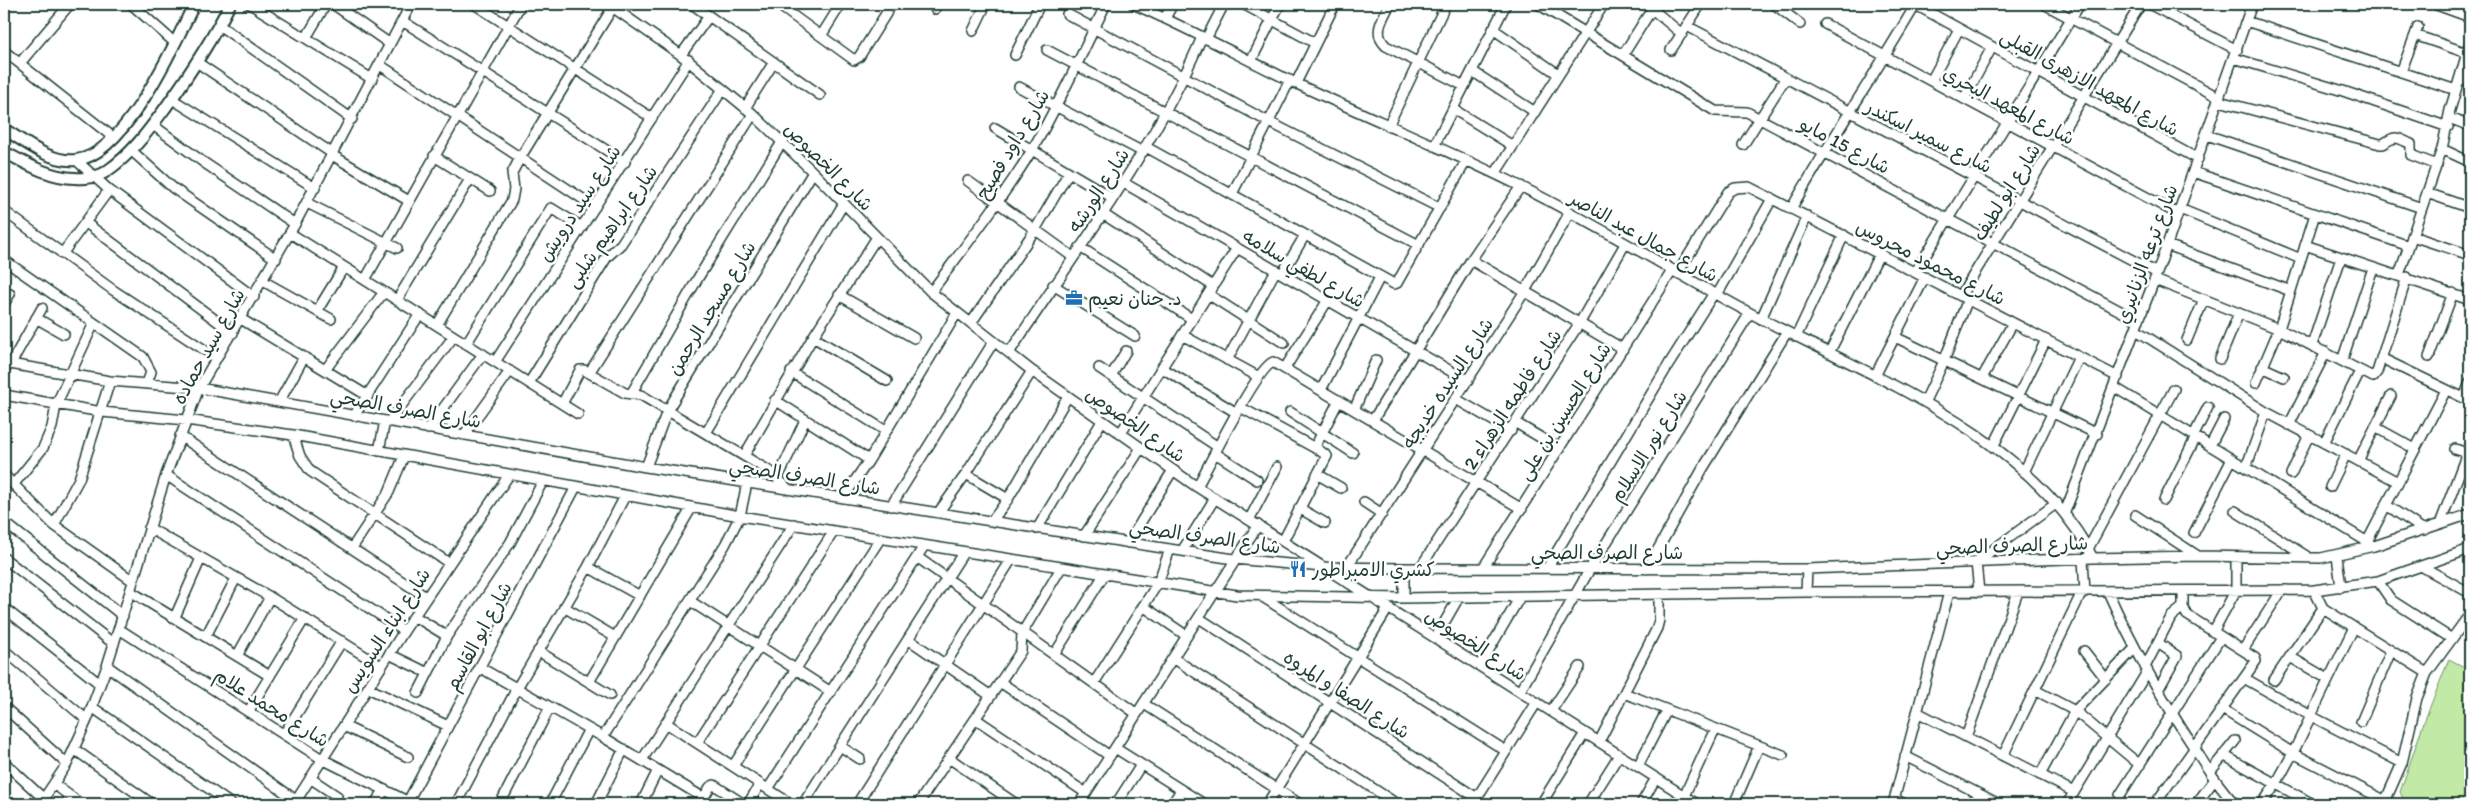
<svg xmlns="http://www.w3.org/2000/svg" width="2474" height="808" font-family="Itim,'Playpen Sans Arabic',sans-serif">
	<rect width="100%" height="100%" fill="#fff"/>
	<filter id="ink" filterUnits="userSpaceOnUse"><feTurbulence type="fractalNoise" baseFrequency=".02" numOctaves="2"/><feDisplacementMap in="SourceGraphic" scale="10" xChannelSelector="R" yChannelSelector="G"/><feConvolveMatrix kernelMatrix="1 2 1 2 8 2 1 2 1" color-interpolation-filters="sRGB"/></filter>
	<g filter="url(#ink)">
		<path fill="#c2eaa6" stroke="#70946d" d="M2449,659L2470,670V804H2406L2400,792L2424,722Z"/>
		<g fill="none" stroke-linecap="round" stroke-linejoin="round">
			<g stroke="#1f3d34" stroke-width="12">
				<path id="minor" d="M131,4L175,43
					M250,4L372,79
					M333,4L390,44
					M474,4L652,118
					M608,4L681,55L753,114L813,172L931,292L1032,371L1197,487L1697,804
					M692,4L820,95
					M777,4L854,60L859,57L892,4
					M1133,4C1188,28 1241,57 1295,83C1370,118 1446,149 1520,186C1594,223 1664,266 1737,306C1856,371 2028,430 2093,558
					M1243,4L1315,43
					M1390,4C1383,18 1372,33 1386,46L1464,86
					M1538,4L1715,111L1747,112L2139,321
					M1774,4L1800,24
					M1914,4L2198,159
					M2044,4L2220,98
					M2149,4L2237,50
					M2434,4L2470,17
					M935,9L938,4
					M1652,9L1682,34
					M1067,14L1269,122L1440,208
					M1165,18L1173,4
					M2246,21L2456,90
					M404,22L625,162
					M1825,24L2178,214
					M219,25L352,119
					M1687,26L2157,273
					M1493,29L1558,74
					M973,31L986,4
					M2415,35L2467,53
					M821,36L841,4
					M306,38L326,4
					M1206,39L1224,4
					M1047,50L1419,245
					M1671,50L1701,4
					M4,51L114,138
					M681,55L709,16
					M1015,55L1040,4
					M1623,55L1655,4
					M2234,58L2343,91L2448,127
					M1251,61L1280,4
					M20,63L70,4
					M198,63L333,154
					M380,65L595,207
					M1472,71L1535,112
					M2401,72L2418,27
					M2460,77L2470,81
					M1931,81L1959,29
					M1296,83L1335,4
					M1019,87L1143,152
					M172,99L315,188
					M1964,99L1992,47
					M2219,101L2380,144H2383C2396,135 2396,137 2411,144V155L2437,165
					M745,108L774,62
					M1453,109L1513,146
					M2449,118L2470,126
					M153,125L203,162L295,224
					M1388,126L1446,4
					M995,128L1113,198
					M2207,135L2422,208
					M1743,145L1785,79
					M1434,146L1506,4
					M1146,147L1394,284L1397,283L1466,161
					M2442,149L2470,162
					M132,151L173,188L276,259
					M332,155L409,201
					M434,156L490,191
					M76,160L109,190L254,297
					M2193,172L2409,246
					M1495,174L1604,4
					M968,181L1073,257
					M1124,183L1468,381
					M2427,193L2470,208
					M1232,194L1290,80
					M307,203L397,248
					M1791,209C1831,139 1876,73 1916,4
					M2180,209L2301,259
					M4,211L113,290L217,358
					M1103,214L1213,286
					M86,223L233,333
					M290,233L578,414
					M2412,236L2470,255
					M2167,245L2291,291
					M2305,245L2470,300
					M1080,247L1192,319
					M62,254L109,190
					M4,260L143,357L151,372L147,383
					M1471,260L1623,349
					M1916,271L2080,4
					M1282,274L1305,235
					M1677,274L1728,192L1735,188L1749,187L2118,377
					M2399,275L2442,149L2450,110L2470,43
					M365,280L521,4
					M2155,280L2279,329L2373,377L2377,372L2407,277
					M263,281L331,319
					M1053,285L1135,336
					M931,292C966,245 1002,199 1032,150C1060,103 1082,53 1106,4
					M1208,294L1284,343
					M839,295L914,338
					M1717,295L1772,199
					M1961,295L2141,4
					M397,300L470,179
					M4,304L10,294
					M317,311L344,267
					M36,318L64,334
					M241,319L368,396
					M1761,319L1807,216
					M971,323L1035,230L1069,172
					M437,325L512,200L514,189L512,173L520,158L613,7
					M2136,330L2266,412L2398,482
					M1182,335L1259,377
					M813,337L887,381
					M1796,337L1844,235
					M1895,337L2097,434
					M2187,340L2204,299
					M466,344L551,208L582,227
					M2312,345L2341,258
					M1009,353C1077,250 1153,151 1202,37
					M1829,353L1880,253
					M2429,357L2453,293
					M2381,358L2470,401
					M2220,359L2239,313
					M1227,360L1276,270
					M2342,361L2373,268
					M495,362L689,60
					M4,363L110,381L199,388L646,467L1182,551L1234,559L1323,567L1404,568L1807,569L2093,558L2199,556L2321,558L2374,546L2470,514
					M10,365L42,308
					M2262,367L2284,377
					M1099,368L1218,447
					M1162,368L1237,413
					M1285,368L1328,300
					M325,370L384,292
					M791,372L886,431
					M589,373L753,114
					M1111,376L1126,351
					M1875,376L1925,277
					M1982,378L2013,323
					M529,383L607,257L621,244L723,89
					M2256,383L2279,329L2315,214
					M2114,387L2374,546
					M1321,390L1380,277
					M631,394L698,278L782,142
					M4,395L102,412L186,420L293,435L740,516L1237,595L1404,598L1806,592L2314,590L2378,581L2470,549
					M2464,398L2470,382
					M1456,399L1511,431
					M775,400L869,460
					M1925,401L1944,361L1968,299
					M279,402L304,357
					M562,404L580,370H584L625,393L641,395L771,472L788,489
					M1240,407L1315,448
					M1354,410L1376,360
					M1290,412L1353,453
					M354,416L420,314
					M1373,420L1471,260L1521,186
					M389,422L454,336
					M1516,423L1560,449
					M2289,425L2326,352
					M2375,427L2415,449
					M428,429L483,354
					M706,433L844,203
					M1120,434L1237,248
					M293,435L300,456L310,471L449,563
					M464,435L510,371
					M2194,435L2208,407
					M180,436L426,597
					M2324,443L2360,371
					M2210,446L2224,419
					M1993,447L2046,340
					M2455,449L2470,454
					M379,451L385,421
					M1215,453L1257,480
					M744,456L813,337L877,237
					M2358,461L2391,396
					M646,467L667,411L813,172
					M2246,468L2266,412
					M2024,472L2079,357
					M966,474L1008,499
					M1317,474L1341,488
					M2291,474L2309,435
					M4,475L54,525L133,581
					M166,475L404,631
					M778,478L805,420
					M14,484L43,448L52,427L56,405L94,323
					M1197,487C1209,465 1256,369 1273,362L1522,509
					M2330,487L2346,454
					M843,498L869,460L957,313
					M2164,500L2196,437
					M1364,502L1382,514
					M2386,505L2424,530
					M891,506L994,341
					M1299,508L1325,523
					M2235,511L2308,557
					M2065,512L2157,273L2252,4
					M938,513L966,474L1032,371
					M2135,515L2198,556
					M1249,520L1277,467
					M992,521L1008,499L1068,396
					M4,522L123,616
					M2440,524L2467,453
					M54,525L79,479L110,381
					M149,528L270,597L381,666
					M1037,529L1102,421
					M2194,533L2232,459
					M1084,536L1141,448
					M1283,541L1327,456L1315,447L1339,400
					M2367,542L2446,390
					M1128,543L1173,470
					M352,548L389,492L404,456
					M2088,549L2174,389
					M1182,551L1215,498
					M2337,556L2341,587
					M917,557L1137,714
					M4,558L114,644
					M2083,559L2085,592
					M2421,566L2470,593
					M588,567L640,596
					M1347,567L1525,291L1570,212
					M1404,568V598
					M1420,568L1579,324L1625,244
					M1483,568L1672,271
					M1547,568L1669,364L1714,293
					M1647,569L1702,470L1787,332
					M2378,581L2391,600L2452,639
					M2314,590L2323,608L2427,673
					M130,591L270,676
					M1806,592L1807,569
					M1979,592L1976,562L2057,503
					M2108,592C2133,647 2161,698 2195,749C2207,768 2219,787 2235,804
					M1261,596L1506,751
					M690,601L831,692
					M1143,606L1187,636
					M564,607L615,637
					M4,608L100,684
					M414,616L447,636
					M175,617L201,558
					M1199,618L1477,798
					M119,629L322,759L413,804
					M2213,632L2236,590V557
					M206,636L236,578
					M1436,637L1459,597
					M908,639L991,696
					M2158,643L2177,656L2158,690
					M4,650L87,720
					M2243,650L2282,590
					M538,651L610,695
					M2084,651L2106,679
					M389,654L428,673
					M1054,655L1104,575
					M237,656L270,597
					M2290,657L2328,679
					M1173,658L1397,804
					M1480,665L1520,597
					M107,666L297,801
					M479,667L603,737L704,798
					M2145,667L2171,617L2183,607
					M2244,678L2311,716L2402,763
					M2274,680L2323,608
					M589,682L692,507
					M1000,682L1110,756
					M1094,683L1158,583L1170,549
					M368,688L448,726
					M2035,690L2075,711L2140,765
					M1520,691L1590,569L1750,313
					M418,693L447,636L510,543L543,481
					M1624,693L1783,755
					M1144,704L1300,804
					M4,707L67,764
					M92,707L231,804
					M2222,709L2293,753L2386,801
					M1551,711L1580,667
					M248,712L305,618
					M1917,712L2074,792
					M976,719L1086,793
					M2361,722L2391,651
					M666,723L791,804
					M344,726L408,757
					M284,734L342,641
					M603,737L725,545L740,516L747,483
					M1966,737L2018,592
					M1599,742L1657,628L1659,620V595
					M697,743L834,531
					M840,746L860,759
					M1115,748L1204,804
					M74,749L152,804
					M2223,755L2313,804
					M1905,756L1999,804
					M2003,756L2082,592
					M949,758L1016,804
					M642,760L794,524
					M4,762L44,799
					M733,766L880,539
					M1638,766L1667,710
					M2210,772L2235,741
					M2040,775L2075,711L2135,648
					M310,778L337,796
					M55,785L81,804
					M768,789L924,546
					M2120,795L2221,637
					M1684,796L1715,729
					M1894,799L1905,804
					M408,801L576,487
					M40,804L67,764L87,720L107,666L166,475L199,388L295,224L411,4
					M294,804L404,631L509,475
					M374,804L385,790
					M456,804L517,688L588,567L625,496
					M500,804L550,707
					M550,804L589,729
					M596,804L624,749
					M641,804L658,770
					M700,804L710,787L714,785L744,804
					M748,804L760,784
					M803,804L963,553
					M857,804L1011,560
					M918,804L1021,651L1022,633L1061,568
					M1079,804L1258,525
					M1116,804L1141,765
					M1172,804L1181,790
					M1267,804L1389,607
					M1473,804L1537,702
					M1541,804L1585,733
					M1588,804L1619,755
					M1641,804L1656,778
					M1734,804L1759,746
					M1893,804L1949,592
					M2067,804L2147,672
					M2155,804L2256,661L2255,658L2187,615L2183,607V591
					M2196,804L2215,779
					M2262,804L2276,784L2293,753L2354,627
					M2384,804L2402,763L2417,698L2427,673L2470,614"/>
			</g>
			<g stroke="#1f3d34" stroke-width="14">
				<path id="tertiary" d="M4,129C24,141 50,163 76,160C124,156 175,44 194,4
					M4,152C25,163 50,178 75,178C85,179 99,177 107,171C132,154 149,130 166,107C191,72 211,42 230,4"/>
			</g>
			<use href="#minor" stroke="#fff" stroke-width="9"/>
			<use href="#tertiary" stroke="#fff" stroke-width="10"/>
		</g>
	</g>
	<defs>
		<g id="office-bare" transform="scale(1.35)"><path d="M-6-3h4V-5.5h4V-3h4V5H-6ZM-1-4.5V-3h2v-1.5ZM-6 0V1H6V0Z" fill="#1f6fb2" stroke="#fff" stroke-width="2.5" paint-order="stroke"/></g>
		<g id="restaurant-bare" transform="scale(1.35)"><path d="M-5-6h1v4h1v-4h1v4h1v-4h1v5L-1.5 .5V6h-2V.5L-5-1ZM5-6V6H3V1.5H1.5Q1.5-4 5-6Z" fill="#1f6fb2" stroke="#fff" stroke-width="2.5" paint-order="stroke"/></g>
	</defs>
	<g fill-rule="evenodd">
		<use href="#office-bare" x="1074" y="298"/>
		<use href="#restaurant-bare" x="1298" y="569"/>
	</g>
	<g text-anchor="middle" stroke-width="5" stroke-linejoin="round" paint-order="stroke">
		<g font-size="19" fill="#1f3d34" stroke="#fff">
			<text transform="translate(2090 82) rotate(29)" y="7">شارع المعهد الازهرى القبلى</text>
			<text transform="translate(2009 105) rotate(28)" y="7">شارع المعهد البحري</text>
			<text transform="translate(1929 136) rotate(27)" y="7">شارع سمير اسكندر</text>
			<text transform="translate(1012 144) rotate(-59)" y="7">شارع داود فصيح</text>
			<text transform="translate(1845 145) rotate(28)" y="7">شارع 15 مايو</text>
			<text transform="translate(829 166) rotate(45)" y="7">شارع الخصوص</text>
			<text transform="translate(1098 190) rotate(-57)" y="7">شارع الورشه</text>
			<text transform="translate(2006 192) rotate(-58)" y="7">شارع ابو لطيف</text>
			<text transform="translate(579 203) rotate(-57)" y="7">شارع سيد درويش</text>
			<text transform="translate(611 226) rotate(-55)" y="7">شارع ابراهيم شلبى</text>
			<text transform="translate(1644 236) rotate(29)" y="7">شارع جمال عبد الناصر</text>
			<text transform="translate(2146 254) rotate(-70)" y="7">شارع ترعه الزنانيري</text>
			<text transform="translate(1931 262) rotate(27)" y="7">شارع محمود محروس</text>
			<text transform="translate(1304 268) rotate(30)" y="7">شارع لطفي سلامه</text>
			<text transform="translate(711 308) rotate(-59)" y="7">شارع مسجد الرحمن</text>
			<text transform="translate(208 346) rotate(-61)" y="7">شارع سيد حماده</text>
			<text transform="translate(1447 383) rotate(-57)" y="7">شارع السيده خديجه</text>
			<text transform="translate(1512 399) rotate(-57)" y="7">شارع فاطمه الزهراء 2</text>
			<text transform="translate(406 408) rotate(10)" y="7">شارع الصرف الصحي</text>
			<text transform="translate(1564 411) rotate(-58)" y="7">شارع الحسين بن على</text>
			<text transform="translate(1136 424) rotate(35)" y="7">شارع الخصوص</text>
			<text transform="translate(1648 446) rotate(-58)" y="7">شارع نور الاسلام</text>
			<text transform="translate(805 476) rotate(9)" y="7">شارع الصرف الصحي</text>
			<text transform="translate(1205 536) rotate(8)" y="7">شارع الصرف الصحي</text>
			<text transform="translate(2012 545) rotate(-2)" y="7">شارع الصرف الصحي</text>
			<text x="1607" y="559">شارع الصرف الصحي</text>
			<text transform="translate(386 630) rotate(-57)" y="7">شارع ابناء السويس</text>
			<text transform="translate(478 636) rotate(-62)" y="7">شارع ابو القاسم</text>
			<text transform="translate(1476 644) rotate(33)" y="7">شارع الخصوص</text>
			<text transform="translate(1347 694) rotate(33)" y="7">شارع الصفا و المروه</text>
			<text transform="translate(272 707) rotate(32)" y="7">شارع محمد علام</text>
		</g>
		<g font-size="19" fill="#1f3d34" stroke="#fff" text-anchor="start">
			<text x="1088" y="305">د. حنان نعيم</text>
			<text x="1312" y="576">كشري الامبراطور</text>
		</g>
	</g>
	<rect width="2474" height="808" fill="none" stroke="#fff" stroke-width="20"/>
	<rect x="10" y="10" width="2454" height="788" fill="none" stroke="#1f3d34" stroke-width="2" filter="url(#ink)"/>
</svg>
